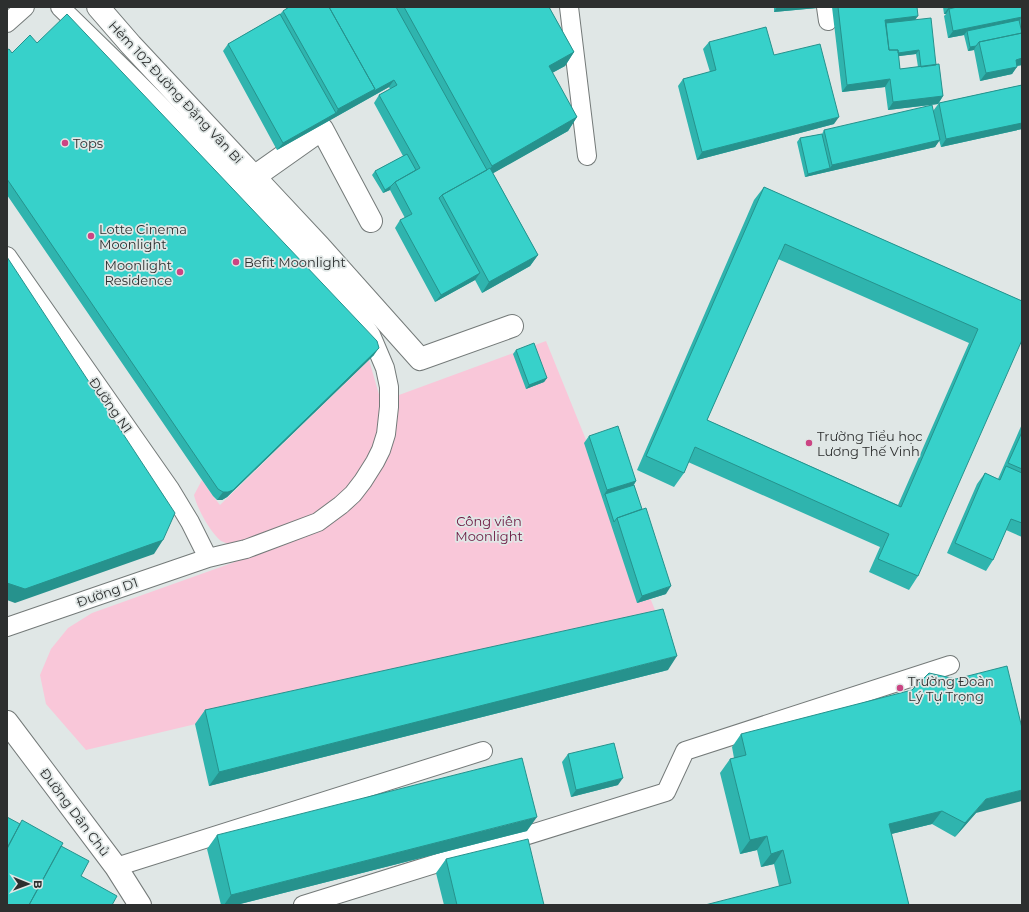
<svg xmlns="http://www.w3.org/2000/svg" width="1029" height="912" font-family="Montserrat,sans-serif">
	<rect width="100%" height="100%" fill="#e0e7e6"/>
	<path fill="#f9c7d9" d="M546,341L657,615L86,750L46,704L40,675L51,649L68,628L92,613L232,563L303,535L362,496L395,401L399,395Z
		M369,360L380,398V417L375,444L365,466L348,489L321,512L233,545C229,544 225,543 221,541C210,532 197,508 194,495L202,480L213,496L220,505Z"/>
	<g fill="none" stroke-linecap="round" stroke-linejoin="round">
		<g stroke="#747a79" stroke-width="20">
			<path id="lane" d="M569,7L587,156
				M826,7L828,21
				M7,23L25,7
				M7,256L170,489L190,522L208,558
				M7,627L208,558L246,549L318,522L341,505L353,494L363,481L375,462L381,450L386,434L389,407V387L385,368L371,335L344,295L244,190L134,79L60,7
				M116,867L483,751
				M303,905L666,792L685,751L950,665"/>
		</g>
		<g stroke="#747a79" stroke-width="24">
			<path id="street" d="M98,7L131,45L320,247L420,359L512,326
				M254,177L322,129L371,221"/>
		</g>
		<g stroke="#747a79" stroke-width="24">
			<path id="secondary" d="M7,722L116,867L140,905"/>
		</g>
		<use href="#lane" stroke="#fff" stroke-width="18"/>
		<use href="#street" stroke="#fff" stroke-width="22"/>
		<use href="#secondary" stroke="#fff" stroke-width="22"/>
	</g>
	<path fill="#2fb4ae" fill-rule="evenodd" d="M289,7H549L574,52L565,66L552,73L577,117L568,131L493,173L538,255L530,266L482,293L475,280L435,302L395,228L400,220L405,218L390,190L383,193L372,175L375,171L403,156L374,103L379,95L390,89L389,87L277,150L223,51L228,44L280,14L283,11Z
		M774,7H818L817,8L774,12Z
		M832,7H917L915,20L936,65L943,96L938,104L888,110L885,87L842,92ZM916,54L918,67L900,69L898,56Z
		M943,7H1022V65L1017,66L1012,74L980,81L974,50L968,51L964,35L948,38L944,16L946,14H944Z
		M709,42L774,55L834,124L697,160L678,86L683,79L710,72L703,49Z
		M37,43L374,355L227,497L222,500H217L213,496L7,195V50L12,53Z
		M1022,85V129L941,147L939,140L935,147L805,177L797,142L800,138L822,134L824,130L933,111L939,103Z
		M764,187L1022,301L918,576L909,590L869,572L880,547L688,462L684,473L674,487L637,470L754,200ZM778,259L969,343L898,505L707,420Z
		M516,350L547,378L544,382L526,389L513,354Z
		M1022,424V537L1006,530L993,560L986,571L947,553L977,484L985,473L998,479Z
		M589,436L636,481L634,485L666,594L637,603L584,443Z
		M668,670L209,786L195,724L205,710Z
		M741,734L976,813L955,837L932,824L891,834L909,905L779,886L774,864L761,867L757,850L740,854L720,773L730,759L734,758L732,747Z
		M568,754L618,785L571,797L562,762Z
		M527,831L236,905H221L207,849L217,835Z
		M446,859L544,905H444L436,873Z"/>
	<path fill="#26928d" d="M777,7H818L817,8L774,12Z
		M949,7H977L949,9L946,14H944Z
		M918,16L913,23L883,27L885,20Z
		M1022,17L1017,24L967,31L964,35L948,38L953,31Z
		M976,46L974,50L968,51L970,47Z
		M919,50L916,54L884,58L886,54Z
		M574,52L565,66L539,80L549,66Z
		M1022,58V65L1010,67L1016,60Z
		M1017,67L1012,74L980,81L986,73Z
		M890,79L885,87L842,92L847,85Z
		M394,80L389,87L277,150L283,143L336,113L338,109L375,89Z
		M943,96L938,104L888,110L893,102Z
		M577,117L568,131L483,179L492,166Z
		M839,117L834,124L697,160L702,152Z
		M1022,123V129L941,147L946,139Z
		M940,140L935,147L805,177L808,174L830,168L832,165Z
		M391,186L390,190L383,193L385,190Z
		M538,255L530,266L482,293L489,282Z
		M480,273L475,280L435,302L441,295Z
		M379,348L374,355L227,497L222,500H217L223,492Z
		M547,378L544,382L526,389L529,385Z
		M636,481L631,488L605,494L602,498L607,490Z
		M163,540L154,554L15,603L7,600V583Z
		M671,586L666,594L637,603L642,596Z
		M677,656L668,670L209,786L219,772Z
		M623,778L618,785L571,797L576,790Z
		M1022,790V801L976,813L955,837L965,823L986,799Z
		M942,811L932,824L879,837L889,824Z
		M537,817L527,831L236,905H224L231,895Z
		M767,836L757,850L740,854L750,840Z
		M783,850L774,864L761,867L771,854Z"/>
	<path fill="#37d1ca" stroke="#26928d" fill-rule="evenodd" d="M289,7H329L375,89L338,109L283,11Z
		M329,7H396L487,170L442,195L439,198L480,273L441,295L400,220L412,214L395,182L420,168L379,95L397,85L394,80L372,92L375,89Z
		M404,7H549L574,52L549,66L577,117L492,166Z
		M838,7H917L918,16L885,20L889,50H898L900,69L939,64L943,96L893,102L890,79L847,85Z
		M957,7H1022V18V17L953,31L949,9Z
		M67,14L377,341L379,348L233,490L228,492H223L218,489L7,179V50L9,49L12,53L30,35L37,43Z
		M280,14L336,113L283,143L228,44Z
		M931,18L936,65L921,67L919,50L898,53V50H889L886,23Z
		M1019,20L1022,33L979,42L976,46L970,47L967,31Z
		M766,27L774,55L820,44L839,117L702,152L683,79L716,70L709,42Z
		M1022,33V58L1016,60L1017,67L986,73L979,42Z
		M1022,85V123L946,139L939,103Z
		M932,105L940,140L832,165L824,130Z
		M822,134L830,168L808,174L800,138Z
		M407,154L416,170L395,182L391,186L385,190L375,171Z
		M490,168L538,255L489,282L442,195Z
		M764,187L1022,301V340L918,576L878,559L889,534L695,447L684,473L646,456ZM785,244L978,329L901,507L707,420Z
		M7,257L175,513L163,540L25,589L7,583Z
		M534,343L547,378L529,385L516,350Z
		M618,426L636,481L607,490L589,436Z
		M1022,432V469L1008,463Z
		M1006,466L1022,473V523L1011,519L993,560L955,543L985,473L1000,480Z
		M634,485L642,509L617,518L614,522L605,494Z
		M646,508L671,586L642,596L617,518Z
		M663,609L677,656L219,772L205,710Z
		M1007,666L1022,728V790L986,799L965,823L942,811L889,824L909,905H705L791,883L783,850L771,854L767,836L750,840L730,759L746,755L741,734L912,690L929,673L956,679Z
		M614,743L623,778L576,790L568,754Z
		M522,758L537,817L231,895L217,835Z
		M7,817L20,824L7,848Z
		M22,820L63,843L29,905H7V849Z
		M528,839L544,905H457L446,859Z
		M61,846L89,861L81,876L117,896L112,905H29Z"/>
	<g fill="#cb4483" stroke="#e0e7e6" stroke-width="1.5">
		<circle cx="65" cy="143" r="4"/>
		<circle cx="91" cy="236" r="4"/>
		<circle cx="236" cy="262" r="4"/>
		<circle cx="180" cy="272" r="4"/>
		<circle cx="809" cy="443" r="4"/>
		<circle cx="900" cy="688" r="4"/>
	</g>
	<g text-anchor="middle" stroke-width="3.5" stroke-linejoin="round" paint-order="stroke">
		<g font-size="13" fill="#2d2f2f" stroke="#e0e7e6">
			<text transform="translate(176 92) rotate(47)" y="5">Hẻm 102 Đường Đặng Vân Bi</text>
			<text transform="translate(111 405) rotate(55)" y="5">Đường N1</text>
			<text transform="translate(107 592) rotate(-19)" y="5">Đường D1</text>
			<text transform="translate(75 812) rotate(53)" y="5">Đường Dân Chủ</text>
		</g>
		<g font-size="13" fill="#2d2f2f" stroke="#e0e7e6" text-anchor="start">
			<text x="73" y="148">Tops</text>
			<text x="99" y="234">Lotte Cinema<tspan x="99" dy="15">Moonlight</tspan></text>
			<text x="244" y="267">Befit Moonlight</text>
			<text x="172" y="270" text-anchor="end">Moonlight<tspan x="172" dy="15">Residence</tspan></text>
			<text x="817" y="441">Trường Tiểu học<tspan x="817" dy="15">Lương Thế Vinh</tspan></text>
			<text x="908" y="686">Trường Đoàn<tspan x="908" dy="15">Lý Tự Trọng</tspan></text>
		</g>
		<g font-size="13" fill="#6b1740" stroke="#e0e7e6">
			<text x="489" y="526">Công viên<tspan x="489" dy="15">Moonlight</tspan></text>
		</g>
	</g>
	<rect width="1029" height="912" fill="none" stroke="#2d2f2f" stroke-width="16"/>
	<g transform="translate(28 884) rotate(91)" stroke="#e0e7e6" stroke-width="3" paint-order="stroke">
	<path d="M0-3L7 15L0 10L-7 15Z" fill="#2d2f2f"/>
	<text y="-6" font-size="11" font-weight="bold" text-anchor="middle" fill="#2d2f2f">B</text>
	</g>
</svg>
